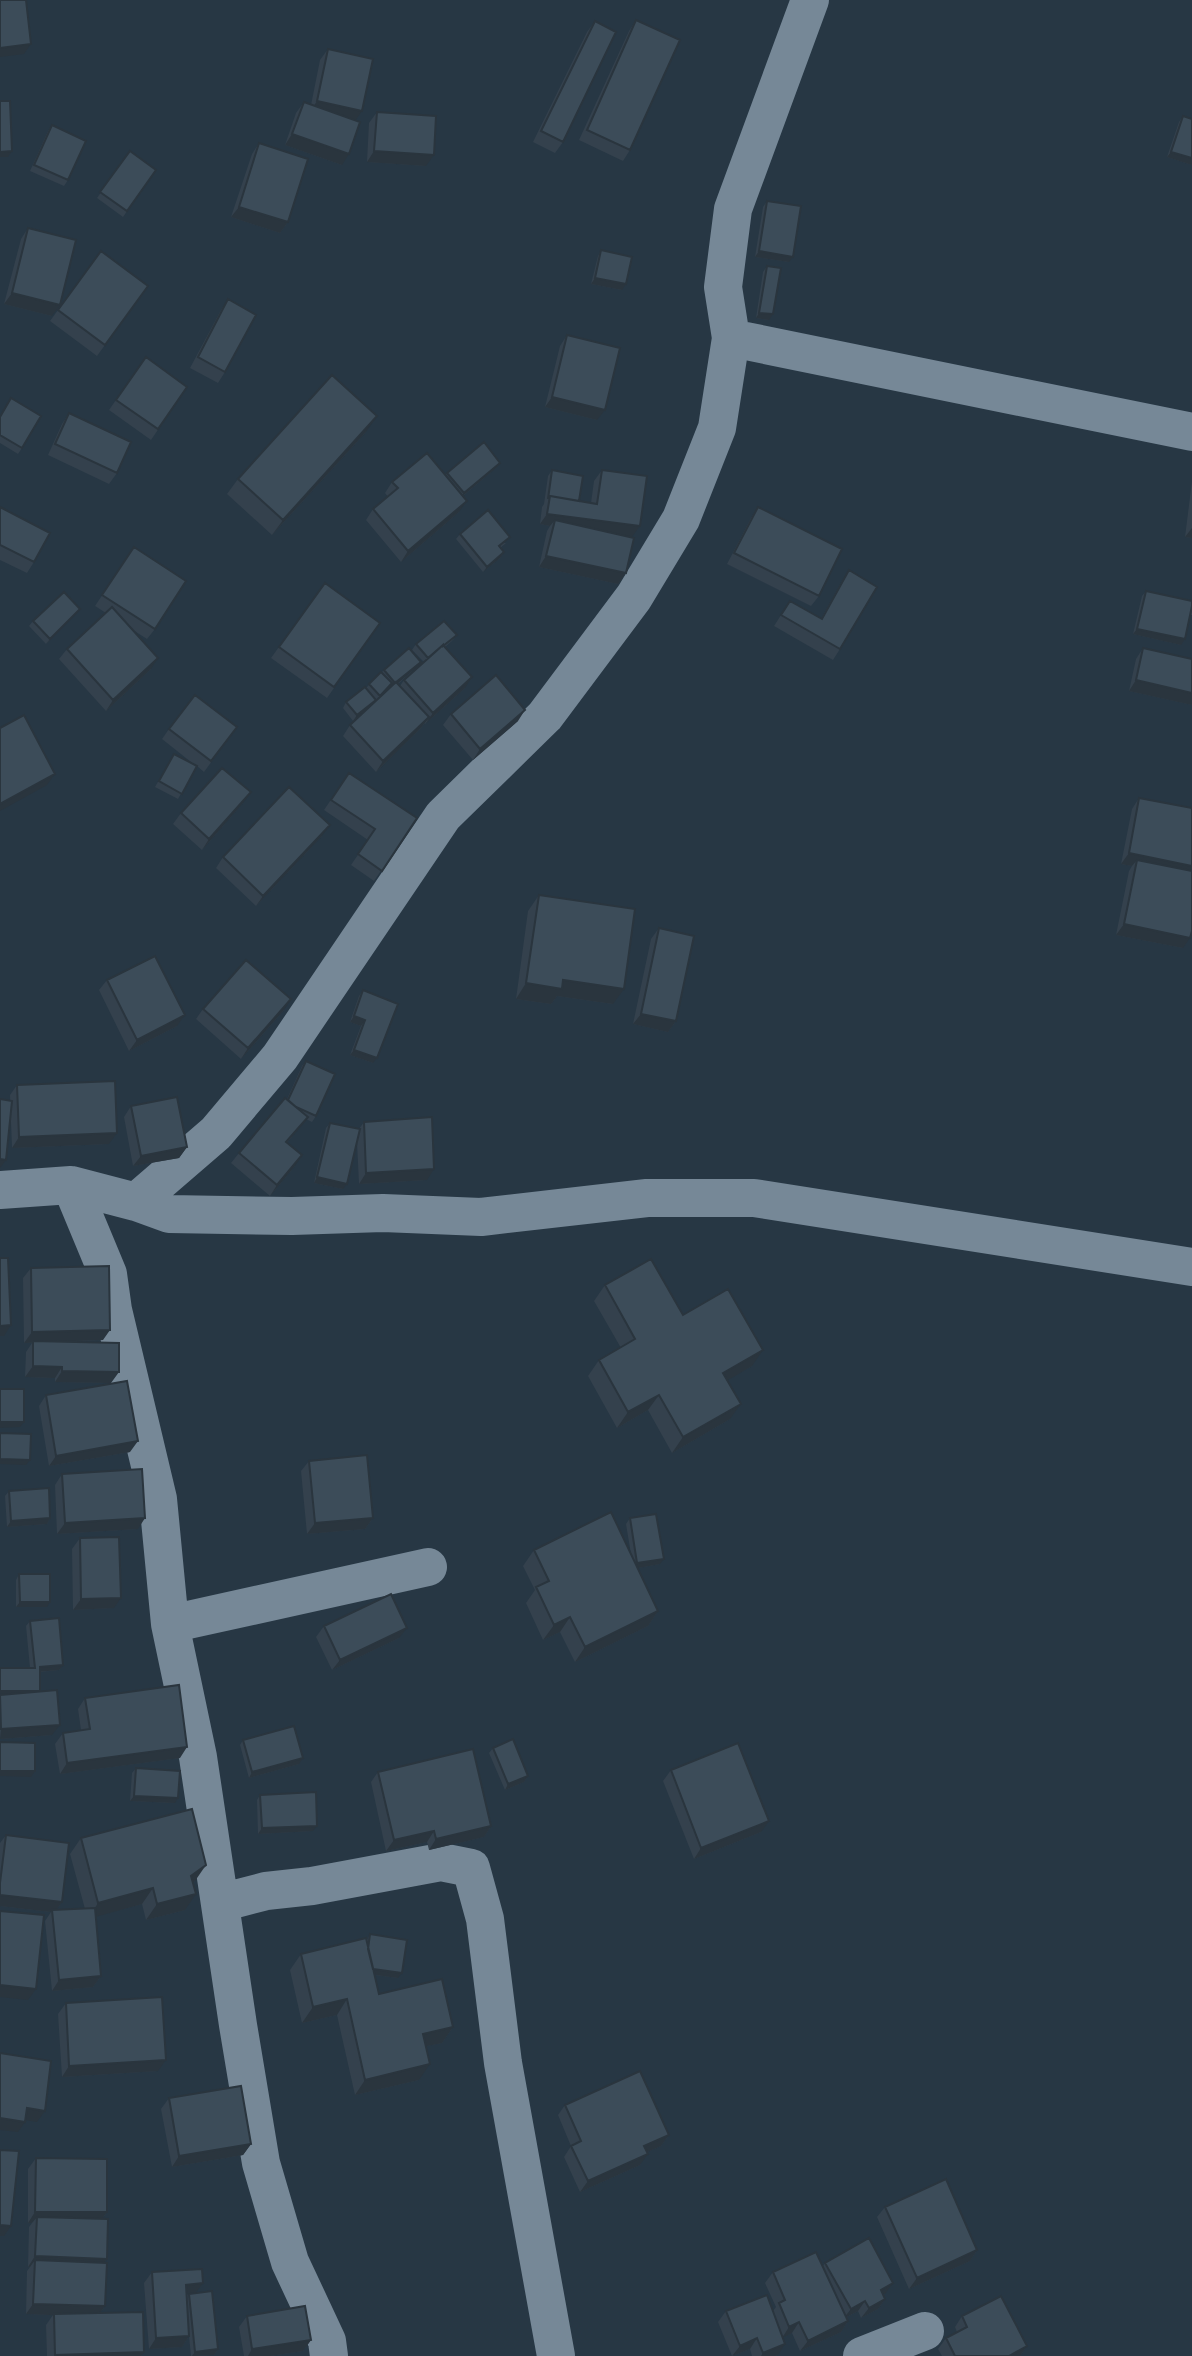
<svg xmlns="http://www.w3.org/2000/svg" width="1192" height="2356" font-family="Montserrat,sans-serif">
	<rect width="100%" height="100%" fill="#273744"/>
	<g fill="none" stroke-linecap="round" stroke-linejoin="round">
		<path stroke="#768897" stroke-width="38" d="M731,338L1192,432
			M71,1185L108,1274L113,1310L158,1499L170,1624L198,1757L238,2025L261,2163L290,2262L327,2341L329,2356
			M0,1190L71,1185L136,1202L169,1214L292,1216L383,1213L481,1217L647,1198H754L1192,1267
			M136,1202L216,1133L280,1057L443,816L545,716L634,597L681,519L717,428L731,338L723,287L733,209L810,0
			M170,1624L428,1567
			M220,1903L266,1891L312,1886L441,1862L471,1868L485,1919L503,2063L556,2356
			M862,2356L925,2331"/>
	</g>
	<path fill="#34414d" d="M636,20L630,150L623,161L579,140L629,31Z
		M595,21L563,142L555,153L533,142L587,32Z
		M328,49L342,165L285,145L296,113L304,102L311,105L320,60Z
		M377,112L426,166L367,162L369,123Z
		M1183,116L1192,119V165L1167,157L1179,122Z
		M52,125L68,180L64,186L30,171L48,131Z
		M259,143L288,222L280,233L231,217L252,154Z
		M130,151L156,170L123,217L97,198Z
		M767,201L789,262L755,257L763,207Z
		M28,228L52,316L4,304L21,239Z
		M601,250L622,290L591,284L598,256Z
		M767,266L769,320L756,318L763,272Z
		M148,286L97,356L50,321L58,310Z
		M228,299L225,372L218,383L190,368L221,310Z
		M567,335L597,420L545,407L560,346Z
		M146,357L187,387L151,440L109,410Z
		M69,413L117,473L109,484L48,455L62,424Z
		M0,416L22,448L18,454L0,443Z
		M366,432L272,535L227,494L238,479Z
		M500,463L496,468L463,496L459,512L401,562L366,520L373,509L388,497L385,493L392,482L445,475L447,473Z
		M552,470L579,501L591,503L594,481L602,470L632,537L626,536V573L618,584L539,567L547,531L550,526L540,524L542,507L544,504L548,476Z
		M1192,481V538L1185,537Z
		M0,507L34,562L27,573L0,560Z
		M758,507L819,596L811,606L727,564L751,518Z
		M460,534L506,543L500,548L504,552L500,558L483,572L456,539Z
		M134,547L155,629L147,639L133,630L151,669L106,711L59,659L67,649L106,613L95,606Z
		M849,570L840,649L833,660L774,626L790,601L821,619L842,581Z
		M325,583L380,623L327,698L271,658Z
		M1146,591L1191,613L1192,609V615H1190L1181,645L1133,634L1142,596Z
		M76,614L46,644L29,626L33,621Z
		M457,635L453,640L445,647L465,688L425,724V723L421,728L376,772L343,736L350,725L369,708L353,721L343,708L346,702L366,688L384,670L421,662L417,667L398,684L400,686L404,680L424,662L412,650L416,644Z
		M1143,648L1192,659V705L1129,691L1136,659Z
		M451,714L518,721L473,760L443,725Z
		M237,727L204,772L197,766L178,799L155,787L174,754L196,766L162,739L169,729Z
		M349,773L417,818L374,881L351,865L368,840L324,810Z
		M1139,798L1183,948L1116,935L1129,871L1132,866L1121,864L1132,809Z
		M243,803L202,850L173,824L181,813Z
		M322,836L256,906L216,868L223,857Z
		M539,895L613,1004L557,996L551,1004L516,999L528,911Z
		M659,928L676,1021L668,1032L633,1024L651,939Z
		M107,980L177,1026L129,1051L99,990Z
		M363,990L373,1063L350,1055L361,1026L350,1022L359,996Z
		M203,1009L284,1010L241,1059L196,1019Z
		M306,1061L316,1116L312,1122L306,1119L287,1143L295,1166L270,1196L231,1163L239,1153L287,1099L302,1066Z
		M17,1085L109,1144L12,1148L10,1095Z
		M131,1106L187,1147L179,1158L133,1166L124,1117Z
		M364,1122L427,1180L359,1184L357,1142L343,1189L314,1183L326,1128L330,1123L359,1129Z
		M31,1268L103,1340L58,1342L111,1383L55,1382V1378L25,1377L26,1352L32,1343H24L23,1278Z
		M605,1285L683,1315L752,1366L727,1380L730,1419L672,1453L648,1410L617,1428L588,1376L599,1360L621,1348L594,1301Z
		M46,1395L130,1452L49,1466L39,1406Z
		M309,1461L373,1518L365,1529L307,1534L301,1471Z
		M62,1474L138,1529L57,1534L55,1485Z
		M9,1491L50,1518L47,1524L7,1527L5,1496Z
		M630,1518L660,1564L638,1568L658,1611L648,1626L575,1662L560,1632L543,1640L526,1603L535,1590L523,1566L534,1550L631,1554L626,1524Z
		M80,1538L114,1608L73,1610L72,1549Z
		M19,1574L47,1607H16V1580Z
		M30,1621L63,1665L59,1670L40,1672V1691L52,1735L0,1739V1668H30L26,1626Z
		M324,1626L399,1638L332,1670L316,1637Z
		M85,1698L180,1758L60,1774L55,1744L63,1733L81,1730L78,1709Z
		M243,1740L299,1764L249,1778L240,1745Z
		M493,1748L528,1776L524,1782L505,1790L489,1753Z
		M136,1768L175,1803L130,1801L132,1773Z
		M671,1770L761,1832L694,1859L663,1781Z
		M378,1772L491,1826L484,1837L429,1850L427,1842L386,1851L371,1782Z
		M260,1795L313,1831L258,1834L257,1800Z
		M6,1835L62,1902L56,1910L85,1909L70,1854L81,1838L195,1881L193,1882L185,1910L146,1920L142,1904L96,1916L101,1976L93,1987L52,1991L45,1921L51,1912L0,1906V1843Z
		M370,1934L398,1978L375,1975L379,1994L453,2027L442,2043L426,2046L419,2080L355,2095L337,2015L302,2023L290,1970L301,1954L367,1940Z
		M66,2003L158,2071L62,2077L58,2014Z
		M169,2098L251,2144L243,2155L172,2167L161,2109Z
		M565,2105L669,2135L661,2146L647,2152L640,2165L580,2192L564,2157L571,2146L558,2115Z
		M36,2158L107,2212L102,2219L107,2259L104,2263L105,2306L100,2313L144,2352L141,2356H47L46,2325L53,2315L26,2314L27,2271L30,2267H28L29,2227L32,2223H28V2169Z
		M885,2207L977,2250L970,2261L909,2289L877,2217Z
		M825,2263L885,2294L883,2295L885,2299L878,2309L861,2318L858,2311L847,2317L848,2321L841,2332L800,2351L792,2333L783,2337L778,2355L775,2356H752L750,2349L732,2356L718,2322L726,2311H773L776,2307L765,2283L773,2272L823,2266Z
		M152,2272L196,2293L218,2349L214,2355L191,2356L189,2336L182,2347L149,2349L144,2283Z
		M247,2316L311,2340L303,2351L270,2356H244L239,2327Z
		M962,2316L1027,2346L1020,2356H942L938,2349L946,2338L957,2332L955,2327Z"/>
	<path fill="#2a353e" d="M31,44L24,54L0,57V48Z
		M317,101L362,111L355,121L310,112Z
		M292,134L349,154L342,165L285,145Z
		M12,151L8,157H0V152Z
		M374,151L434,155L426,166L367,162Z
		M1171,152L1192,158V165L1167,157Z
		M239,207L288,222L280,233L231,217Z
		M759,251L793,257L789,262L755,257Z
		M595,278L626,284L622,290L591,284Z
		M12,293L60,305L52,316L4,304Z
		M759,313L773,314L769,320L756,318Z
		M552,397L605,410L597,420L545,407Z
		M377,416L366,432L272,535L283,520Z
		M500,463L496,468L460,498L464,493Z
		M467,501L459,512L401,562L408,551Z
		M547,514L640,526L632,537L553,526L555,520L550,526L540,524Z
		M1192,528V538L1185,537Z
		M504,552L500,558L483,572L487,567Z
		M546,556L626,573L618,584L539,567Z
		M80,609L76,614L46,644L50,639Z
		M1137,629L1185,639L1181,645L1133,634Z
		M158,658L151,669L106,711L113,700Z
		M421,662L417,667L391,689L395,683Z
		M472,677L465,688L425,724L433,713Z
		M1136,680L1192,693V705L1129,691Z
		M376,700L372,705L353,721L357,715Z
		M525,710L518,721L473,760L480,749Z
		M429,717L421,728L376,772L383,761Z
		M55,774L47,785L0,811V804Z
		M251,792L243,803L202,850L209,839Z
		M330,825L322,836L256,906L263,896Z
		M1129,853L1192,866V878L1137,860L1132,866L1121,864Z
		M1124,924L1190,938L1183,948L1116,935Z
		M563,980L624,989L613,1004L557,996L551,1004L516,999L526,983Z
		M291,999L284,1010L241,1059L248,1048Z
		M641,1014L676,1021L668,1032L633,1024Z
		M185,1015L177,1026L129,1051L137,1040Z
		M354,1016L365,1020L361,1026L350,1022Z
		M354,1050L377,1058L373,1063L350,1055Z
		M117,1133L109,1144L12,1148L19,1137Z
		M187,1147L179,1158L133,1166L141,1156Z
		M302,1155L295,1166L270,1196L277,1185Z
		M0,1159L6,1160L0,1168Z
		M434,1169L427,1180L359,1184L366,1173Z
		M317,1177L347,1184L343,1189L314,1183Z
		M11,1325L4,1336H0V1326Z
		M110,1330L103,1340L24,1343L32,1332Z
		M763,1350L752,1366L713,1389L723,1373Z
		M33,1366L62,1367L55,1378L25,1377Z
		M62,1371L119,1372L111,1383L55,1382Z
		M659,1395L648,1410L617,1428L628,1412Z
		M741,1404L730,1419L672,1453L683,1437Z
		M0,1422H24L20,1427L0,1428Z
		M138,1441L130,1452L49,1466L56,1456Z
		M0,1459L30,1460L26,1465L0,1464Z
		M50,1518L47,1524L7,1527L11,1521Z
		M145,1518L138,1529L57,1534L65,1523Z
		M373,1518L365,1529L307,1534L315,1523Z
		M664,1559L660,1564L633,1569L637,1563Z
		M121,1598L114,1608L73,1610L81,1599Z
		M20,1602H50L47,1607H16Z
		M658,1611L648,1626L575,1662L585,1647Z
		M570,1617L560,1632L543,1640L554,1625Z
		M407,1628L399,1638L332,1670L340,1660Z
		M63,1665L59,1670L36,1672L40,1667Z
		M0,1691H40L0,1697Z
		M60,1725L52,1735L0,1739L1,1729Z
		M187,1747L180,1758L60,1774L67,1763Z
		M303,1758L299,1764L249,1778L252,1772Z
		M0,1771H35L31,1777L0,1776Z
		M528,1776L524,1782L505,1790L508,1784Z
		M134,1796L178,1798L175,1803L130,1801Z
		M769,1821L761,1832L694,1859L701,1848Z
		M317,1826L313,1831L258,1834L262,1828Z
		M491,1826L484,1837L429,1850L436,1839Z
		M434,1831L427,1842L386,1851L394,1840Z
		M206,1865L195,1881L180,1891L191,1876Z
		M153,1888L142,1904L88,1919L98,1903Z
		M196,1894L185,1910L146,1920L157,1904Z
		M0,1895L62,1902L54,1913L52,1910L51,1912L0,1906Z
		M365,1968L402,1973L398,1978L361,1973Z
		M101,1976L93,1987L52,1991L59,1980Z
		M0,1985L36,1989L28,2000L0,1997Z
		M347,1999L337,2015L302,2023L313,2007Z
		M453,2027L442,2043L412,2049L423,2034Z
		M166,2060L158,2071L62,2077L69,2066Z
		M430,2064L419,2080L355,2095L365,2080Z
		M27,2108L45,2111L37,2122L19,2119Z
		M0,2118L25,2122L18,2132L0,2130Z
		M669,2135L661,2146L636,2157L644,2146Z
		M251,2144L243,2155L172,2167L179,2156Z
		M648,2154L640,2165L580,2192L588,2181Z
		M35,2212H107L99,2223L37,2217L32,2223H28Z
		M0,2225L11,2226L4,2236H0Z
		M977,2250L970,2261L909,2289L917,2278Z
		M35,2256L107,2259L99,2270L35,2260L30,2267H28Z
		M203,2283L195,2294L178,2295L186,2285Z
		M893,2283L885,2294L873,2301L881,2290Z
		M885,2299L878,2309L861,2318L869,2308Z
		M865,2301L858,2311L843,2319L851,2309Z
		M33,2304L105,2306L97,2317L26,2314Z
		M848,2321L841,2332L800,2351L808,2341Z
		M799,2322L792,2333L782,2338L789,2327Z
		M189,2336L182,2347L149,2349L156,2338Z
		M757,2338L750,2349L732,2356L740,2346Z
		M311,2340L303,2351L270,2356H248L252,2349Z
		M785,2344L778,2355L775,2356H761L763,2353Z
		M1027,2346L1020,2356H1009Z
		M218,2349L214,2355L192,2356L195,2352Z
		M144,2352L141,2356H54L55,2355Z"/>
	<path fill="#3c4c59" stroke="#2a353e" stroke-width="2" d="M0,0H26L31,44L0,48Z
		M636,20L680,40L630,150L587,130Z
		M595,21L616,32L563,142L541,131Z
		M328,49L373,59L362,111L317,101Z
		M0,101H10L12,151L0,152Z
		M304,102L360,122L349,154L292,134Z
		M377,112L436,116L434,155L374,151Z
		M1183,116L1192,119V158L1171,152Z
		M52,125L86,141L68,180L34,165Z
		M259,143L308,159L288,222L239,207Z
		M130,151L156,170L127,211L100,192Z
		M767,201L801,206L793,257L759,251Z
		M28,228L76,240L60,305L12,293Z
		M601,250L632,257L626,284L595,278Z
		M101,251L148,286L105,345L58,310Z
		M767,266L781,268L773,314L759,313Z
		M228,299L256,315L225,372L198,357Z
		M567,335L620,348L605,410L552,397Z
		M146,357L187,387L158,429L116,400Z
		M332,375L377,416L283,520L238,479Z
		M11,398L41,416L22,448L0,435V417Z
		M69,413L131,442L117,473L55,444Z
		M484,442L500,463L464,493L447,473Z
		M427,453L467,501L408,551L373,509L398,488L392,482Z
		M552,470L583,476L579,501L550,496L548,499Z
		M602,470L647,476L640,526L547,514L550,496L597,504Z
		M0,507L50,533L34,562L0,545Z
		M758,507L842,549L819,596L734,553Z
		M488,510L510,537L499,546L504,552L487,567L460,534Z
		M555,520L634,538L626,573L546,556Z
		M134,547L186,581L155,629L102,595Z
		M849,570L877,587L840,649L781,615L790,601L822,619Z
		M325,583L380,623L334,687L279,647Z
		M1146,591L1192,601V606L1185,639L1137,629Z
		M64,592L80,609L50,639L33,621Z
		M112,607L158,658L113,700L67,649Z
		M444,621L457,635L443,646V645L428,658L416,644Z
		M443,645L472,677L433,713L404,680Z
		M409,648L421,662L395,683L384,670Z
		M1143,648L1192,659V693L1136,680Z
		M381,672L392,683L380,696L369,684Z
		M496,675L525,710L480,749L451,714Z
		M396,682L429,717L383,761L350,725Z
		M365,687L376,700L357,715L346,702Z
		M195,695L237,727L211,761L169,729Z
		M24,715L55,774L0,804V728Z
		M174,754L197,766L182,794L159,781Z
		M222,768L251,792L209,839L181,813Z
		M349,773L417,818L382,871L358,854L375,829L331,800Z
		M289,787L330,825L263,896L223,857Z
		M1139,798L1192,808V866L1129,853Z
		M1137,860L1192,871V931L1190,938L1124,924Z
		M539,895L635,909L624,989L563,980L562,989L526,983Z
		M659,928L694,936L676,1021L641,1014Z
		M155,956L185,1015L137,1040L107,980Z
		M246,960L291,999L248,1048L203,1009Z
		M363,990L398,1004L377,1058L354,1050L365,1020L354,1016Z
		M306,1061L335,1074L316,1116L296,1107L288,1100Z
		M115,1081L117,1133L19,1137L17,1085Z
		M177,1097L187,1147L141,1156L131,1106Z
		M285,1098L308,1117L286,1142L302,1155L277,1185L239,1153Z
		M0,1099L12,1101L6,1160L0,1159Z
		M432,1117L434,1169L366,1173L364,1122Z
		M330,1123L360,1129L347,1184L317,1177Z
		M0,1258H8L11,1325L0,1326Z
		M651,1259L683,1315L728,1289L763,1350L723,1373L741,1404L683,1437L659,1395L628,1412L599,1360L635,1339L605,1285Z
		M109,1266L110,1330L32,1332L31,1268Z
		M33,1341L119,1343V1372L62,1371V1367L33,1366Z
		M127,1381L138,1441L56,1456L46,1395Z
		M0,1389H24V1422H0Z
		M0,1433L31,1434L30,1460L0,1459Z
		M367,1455L373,1518L315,1523L309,1461Z
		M142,1469L145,1518L65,1523L62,1474Z
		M49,1488L50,1518L11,1521L9,1491Z
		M611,1512L658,1611L585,1647L570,1617L554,1625L536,1587L549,1581L534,1550Z
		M656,1514L664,1559L637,1563L630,1518Z
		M119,1537L121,1598L81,1599L80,1538Z
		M19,1574H50V1602H20Z
		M391,1594L407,1628L340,1660L324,1626Z
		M59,1618L63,1665L40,1667V1691H0V1668H35L30,1621Z
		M179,1685L187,1747L67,1763L63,1733L90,1729L85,1698Z
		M57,1690L60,1725L1,1729L0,1695Z
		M294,1726L303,1758L252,1772L243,1740Z
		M513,1739L528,1776L508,1784L493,1748Z
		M0,1742L35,1743V1771H0Z
		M738,1743L769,1821L701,1848L671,1770Z
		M473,1749L491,1826L436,1839L434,1831L394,1840L378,1772Z
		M136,1768L180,1771L178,1798L134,1796Z
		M316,1792L317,1826L262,1828L260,1795Z
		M192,1809L206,1865L191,1876L196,1894L157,1904L153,1888L98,1903L81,1838Z
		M6,1835L69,1843L62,1902L0,1895V1883Z
		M95,1908L101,1976L59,1980L52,1910Z
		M0,1911L44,1915L36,1989L0,1985Z
		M370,1934L407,1940L402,1973L373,1969L368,1949Z
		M366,1938L379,1994L442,1979L453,2027L423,2034L430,2064L365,2080L347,1999L313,2007L301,1954Z
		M162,1997L166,2060L69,2066L66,2003Z
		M0,2053L51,2061L45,2111L27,2108L25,2122L0,2118Z
		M640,2071L669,2135L644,2146L648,2154L588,2181L571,2146L581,2141L565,2105Z
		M241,2086L251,2144L179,2156L169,2098Z
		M0,2150L19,2151L11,2226L0,2225Z
		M36,2158L107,2159V2212H35Z
		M946,2179L977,2250L917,2278L885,2207Z
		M37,2217L108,2219L107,2259L35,2256Z
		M869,2238L893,2283L881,2290L885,2299L869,2308L865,2301L851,2309L825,2263Z
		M816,2252L848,2321L808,2341L799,2322L789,2327L779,2303L785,2300L773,2272Z
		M35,2260L107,2263L105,2306L33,2304Z
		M202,2269L203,2283L186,2285L189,2336L156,2338L152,2272Z
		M212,2291L218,2349L195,2352L189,2294Z
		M767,2295L785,2344L763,2353L757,2338L740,2346L726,2311Z
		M1001,2296L1027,2346L1009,2356H955L946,2338L967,2327L962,2316Z
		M305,2306L311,2340L252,2349L247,2316Z
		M143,2312L144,2352L55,2355L54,2314Z"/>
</svg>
